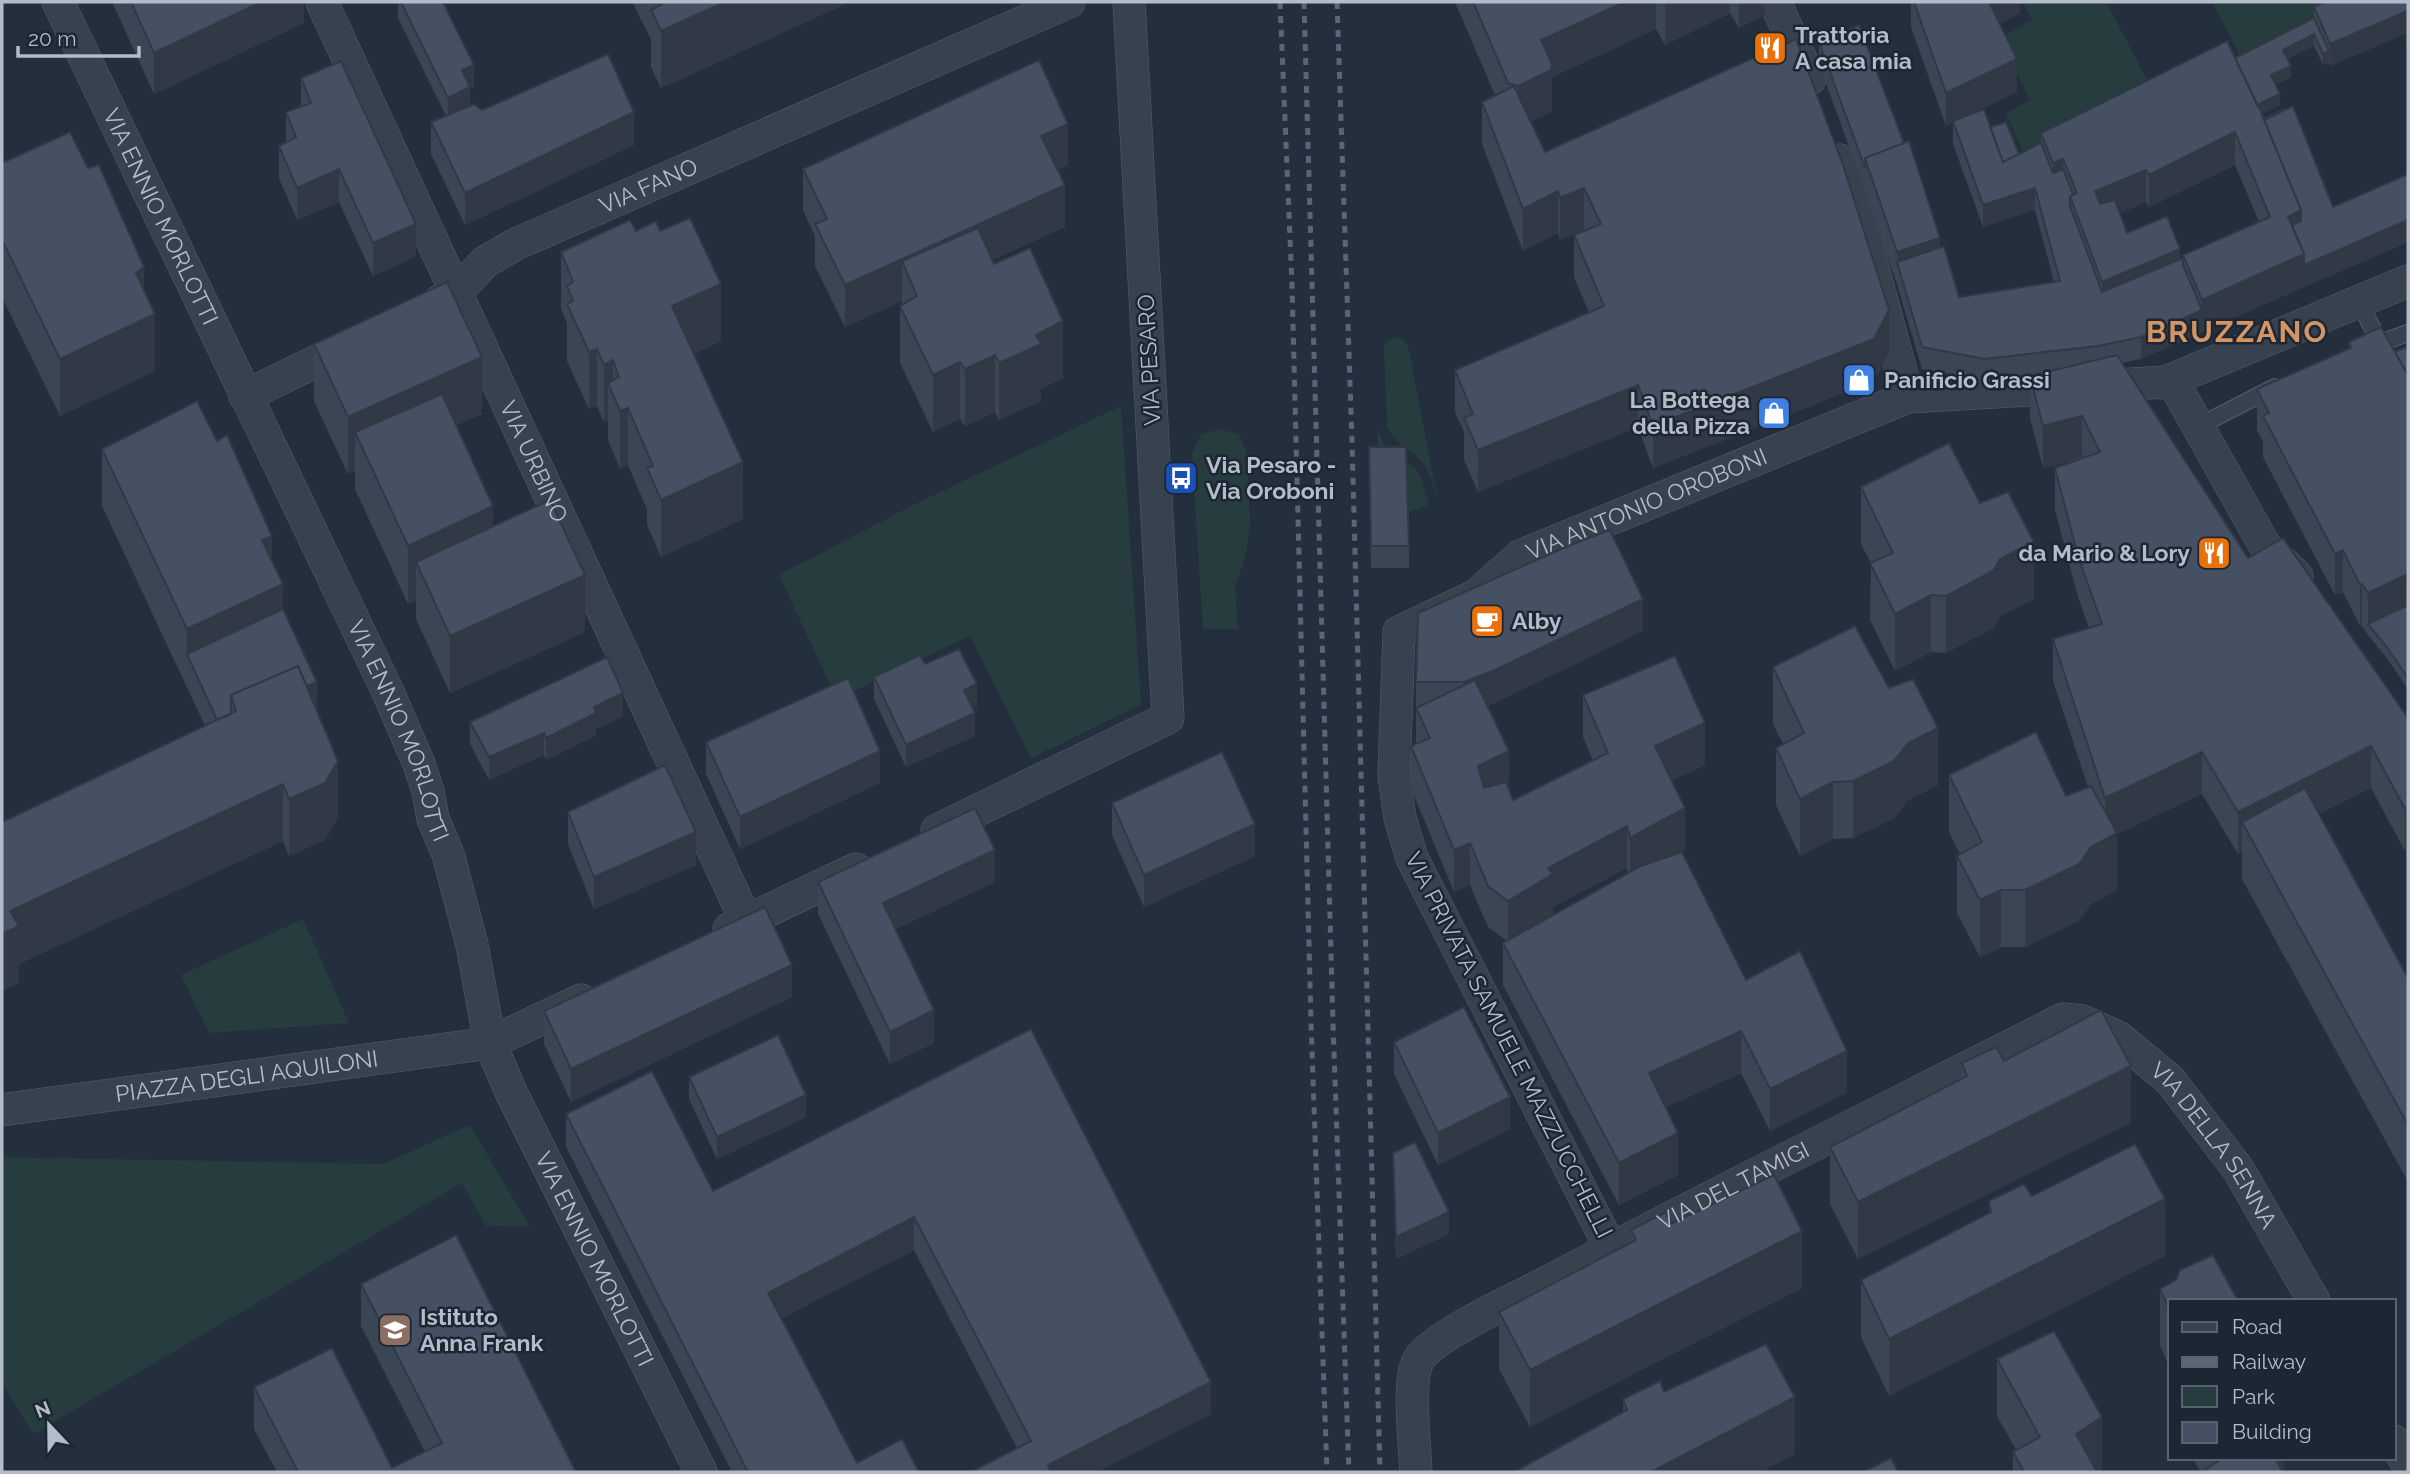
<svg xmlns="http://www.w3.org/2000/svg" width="2410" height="1474" font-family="Raleway,sans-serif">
	<rect width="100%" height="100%" fill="#242f3e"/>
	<path fill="#263c3f" d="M2023,2H2106L2161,106L2031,171L2006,113L2030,100L1999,38L2032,20Z
		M2212,2H2368L2245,65Z
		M1394,337C1403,337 1406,342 1409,350L1438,502C1434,488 1431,472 1421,461C1409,447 1394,444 1387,425L1384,349L1385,343Z
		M1121,406L1141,705L1031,758L970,636L837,699L779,575L911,506Z
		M1377,428L1384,444L1390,451L1416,469L1421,477L1429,505L1408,512L1378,469Z
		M1220,429L1239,434L1247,453L1250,525L1246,555L1235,586L1238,629H1203L1192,454L1201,434Z
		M303,919L349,1023L209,1033L181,975Z
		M470,1125L530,1227L486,1226L462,1183L33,1434L2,1383V1157L383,1164Z"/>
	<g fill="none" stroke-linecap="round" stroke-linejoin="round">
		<g stroke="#565f6c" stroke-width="18">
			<path id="lane" d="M2359,302L2380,343L2408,333
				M2197,427L2275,387"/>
		</g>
		<g stroke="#565f6c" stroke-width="33">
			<g id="street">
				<path id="s1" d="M58,2L388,692L419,764L428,791L433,819L448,854L472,945L490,1043L511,1092L701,1472"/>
				<path id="s2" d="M322,2L746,921"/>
				<path d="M1775,2L1810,79"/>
				<path d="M1840,160L1857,209L1908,397"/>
				<path id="s3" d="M438,302L456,293L485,262L516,244L1069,2"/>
				<path d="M2166,382L2177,389L2265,546L2297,576"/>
				<path d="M245,396L354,343"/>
				<path d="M937,830L1168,718L1129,2"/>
				<path d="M729,929L856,869"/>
				<path id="s4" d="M2,1110L490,1043L581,1000"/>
				<path id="s5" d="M1611,1249L1412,858L1400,818L1394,776L1399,632L1475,596L1520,556L1908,397L2166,382L2408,281"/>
				<path d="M2394,1441L2408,1465"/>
				<path id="s6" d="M1416,1472C1415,1447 1407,1382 1418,1361C1430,1337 1517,1298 1544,1284C1715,1193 1890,1107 2063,1019L2082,1021L2118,1037L2170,1080L2238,1169L2314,1301"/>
			</g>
		</g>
		<use href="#lane" stroke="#38414e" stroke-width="16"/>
		<use href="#street" stroke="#38414e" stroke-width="32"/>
		<path stroke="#5a6575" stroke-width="5" stroke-dasharray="7 7" stroke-linecap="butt" d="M1280,2L1292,285L1311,1022L1327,1472
			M1304,2L1333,1023L1349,1472
			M1337,2L1352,441L1380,1472"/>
	</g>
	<path fill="#3b4654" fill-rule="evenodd" d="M112,2H304V23L154,94Z
		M398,2H443L474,87L470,89V105L482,110L634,145L465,225L431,154V122L446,116L398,18Z
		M632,2H850L661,88L651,67V39Z
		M1455,2H1765V15L1739,28L1730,13L1665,45L1656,29L1552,77V106L1551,112L1531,121L1545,152L1889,352L1874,381L1653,468L1638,427L1478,492L1464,460V432L1455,412V370L1589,312L1574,277V235L1585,231L1584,230L1560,240L1558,233L1523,251L1482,144V102L1495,95Z
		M1911,2H2020V13L2000,23L2017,92L1971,114L1990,127L2019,154L2041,143V133L2235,58L2314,18V7L2408,2V69H2407V33L2330,66L2329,63L2323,65L2314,46L2287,59L2291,77L2275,85L2280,105L2261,114L2263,119L2333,207L2408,242L2304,287L2141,359L2122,363L2248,558L2408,718L2405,851L2371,788L2319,814L2408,978V1182L2242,879V852L2238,854L2202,794L2117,834V890L2091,904L2079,921L2025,947H2001L1980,957L1957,913V856L1960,854L1949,832V775L2066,796L2088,787L2053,681V639L2089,628L2078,597L2055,510V468L2083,458L2043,468L2030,418V376L2033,375L1985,381L1922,369L1897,284L1865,191L1819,64V42L1940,248L1959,297L2054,282L2035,210L1983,227L1953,144V123L1946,126L1911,27ZM2235,165L2259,222L2183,255V258L2180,260L2127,233L2120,213L2146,202L2149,207Z
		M301,78L416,256L373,276L339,202L297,220L279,178V146L286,142V112L301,107Z
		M2,163L144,292L155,371L60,416L2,297Z
		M1068,165L1058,170L1065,227L992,260L1063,378L1041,389V401L999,420L995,412L965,426L960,419L933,432L900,363V306L902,305V301L845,327L815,266V236L803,210V169Z
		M636,231H660L721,341L693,354L743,519L661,557L647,525V509L628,465L620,469L608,440V420L604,422L597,406L589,409L567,361V323L561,309V252Z
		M2349,342L2395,352L2408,346V689L2386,657L2368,635L2362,626H2360L2343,592L2335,595L2263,457V442L2257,431V389L2349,349Z
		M314,344L482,414L456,425L493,526L585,632L450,693L416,619V600L408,604L355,489V471L348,474L314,401Z
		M102,449L272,561L283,609L317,710L338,818L325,840L289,856L283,841L19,964V983L2,991V822L205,726L102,506Z
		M1369,469L1409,546V568H1371Z
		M1861,487L1980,503L2034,599L2000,616L1993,628L1946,653L1931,652L1895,671L1870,620L1871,563L1861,544Z
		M1643,631L1487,706L1509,791L1513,800L1593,761L1583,737V695L1705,765L1672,780L1685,850L1680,853L1746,980L1847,1093L1770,1131L1741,1073L1666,1107L1678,1175L1619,1205L1503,985V943L1507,941L1488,927L1470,885L1454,892L1411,788V746L1416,744V682ZM1627,868L1628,873L1553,915V907Z
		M925,664L977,707L972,709L975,736L906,767L874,699V677Z
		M1773,667L1938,785L1908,800L1894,818L1853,838L1833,839L1800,856L1776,805V748L1783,744L1773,724Z
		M623,716L596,729V735L546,760L544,755L489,780L470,744V722Z
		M706,742L880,783L740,849L706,774Z
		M1112,803L1255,856L1144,907L1112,835Z
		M568,812L696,865L594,909L568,844Z
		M818,882H995L896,929L934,1043L890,1064L818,914Z
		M792,997L571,1102L544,1044V1011Z
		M1031,1029L1211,1414L1097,1472H971L1017,1448L914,1250L782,1318L857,1463L919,1472H732L566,1147V1114L713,1191Z
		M1394,1042L1510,1129L1438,1165L1394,1074Z
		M2004,1061L2131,1123L1858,1259L1830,1204V1147L1962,1079V1063Z
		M689,1077L806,1117L717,1159L689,1099Z
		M1393,1153L1449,1234L1396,1259L1393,1175Z
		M2032,1196L2165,1256L1889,1396L1861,1337V1280L1989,1213V1201Z
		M1671,1224L1802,1288L1530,1427L1499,1369V1312L1631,1242V1230Z
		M361,1284L576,1472H277L254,1429V1387L392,1468L425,1452L361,1326Z
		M2160,1289L2170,1301V1368L2160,1346Z
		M1997,1359L2102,1472H2013V1452L2016,1450L1997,1416Z
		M1664,1392L1795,1454L1761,1472H1514L1623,1412V1399Z
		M2193,1458H2284V1472H2200Z"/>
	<path fill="#303945" d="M261,2H304V23L154,94V53Z
		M725,2H850L661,88V31Z
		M1625,2H1656V29L1552,77V106L1551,112L1518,127V86L1541,40Z
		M1668,2H1730V13L1665,45V3Z
		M1739,2H1765V15L1739,28Z
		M1987,2H2020V13L1987,29Z
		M2407,11V33L2330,66V44Z
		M2314,34V46L2283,61V50Z
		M2329,51V63L2323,65V54Z
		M2017,59V92L1946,126V93Z
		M474,65V87L470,89V110L448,120V98L462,70Z
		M2291,66V77L2271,87V75Z
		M2280,94V105L2256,117V105Z
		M634,112V145L465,225V193Z
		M1068,124V165L1041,178V136Z
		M2235,132V165L2149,207V175Z
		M2063,159V192L2053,196V163Z
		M339,169V202L297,220V188Z
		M2146,170V202L2095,224V191Z
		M1065,185V227L916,295L902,261V301L845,327V285Z
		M1584,188V230L1560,240V198Z
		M2035,188V210L1983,227V205Z
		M1558,191V233L1523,251V209Z
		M2301,210V243L2288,227V217Z
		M2408,220V242L2304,287V265Z
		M416,224V256L373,276V243Z
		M1940,238V270L1897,262V252Z
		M2180,249V282L2102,314V282Z
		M2304,254V287L2141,359V337L2202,310V300Z
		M144,267V319L155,314V371L60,416V359L136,273Z
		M721,284V341L672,363V306Z
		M1889,310V352L1874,381L1653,468V426Z
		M1063,321V378L1041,389V401L999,420V363L1036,335Z
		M597,349V406L589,409V352Z
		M995,355V412L965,426V369Z
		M482,357V414L370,464L355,432V471L348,474V417Z
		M613,360V393L608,383V420L604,422V365Z
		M960,362V419L933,432V375Z
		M1638,385V427L1478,492V450Z
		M628,408V465L620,469V411Z
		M2082,416V457L2043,468V426Z
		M743,462V519L661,557V500Z
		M493,506V563L416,562V600L408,604V546Z
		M272,536V589L283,584V641L187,654V629L262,540Z
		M2034,542V599L2000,616L1993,628L1946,653V596L2000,559Z
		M2343,550V592L2335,595V554Z
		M2408,574V616L2368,624V593Z
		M585,575V632L450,693V636Z
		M2362,584V626H2360V585Z
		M1931,595V652L1895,671V614Z
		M1643,599V631L1495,703L1464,715V682Z
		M317,682V714L236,717Z
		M977,684V707L964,713V690Z
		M623,693V716L596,729V735L546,760V738L594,707Z
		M975,713V736L906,767V745Z
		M1705,723V765L1655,788V746Z
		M1938,728V785L1908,800L1894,818L1853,838V781L1908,743Z
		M544,733V755L489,780V757Z
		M2371,746V788L2255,845L2242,822V852L2238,854V812Z
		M880,751V783L740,849V817Z
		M1509,751V792L1478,808V766Z
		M2202,752V794L2117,834V890L2091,904L2079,921L2025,947V890L2091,847L2105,839V798Z
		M338,761V818L325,840L289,856V799Z
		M1833,782V839L1800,856V799Z
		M283,784V841L19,964V983L2,991V934L10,911Z
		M2408,807V849L2405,851V809Z
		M1685,808V850L1630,880V838Z
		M1255,824V856L1144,907V875Z
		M1627,826V868L1553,907V916L1508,943V901L1548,868Z
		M696,832V865L594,909V877Z
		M1470,843V885L1454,892V850Z
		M995,850V882L883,935V903Z
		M2001,890V947L1980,957V900Z
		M792,965V997L571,1102V1069Z
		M934,1010V1043L890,1064V1032Z
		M1741,1031V1073L1649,1115V1073Z
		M1847,1051V1093L1770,1131V1089Z
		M2131,1066V1123L1858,1259V1202Z
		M806,1095V1117L717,1159V1137Z
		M1510,1097V1129L1438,1165V1133Z
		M1678,1133V1175L1619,1205V1163Z
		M2165,1199V1256L1889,1396V1339Z
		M1449,1212V1234L1396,1259V1237Z
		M914,1217V1250L768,1325V1293Z
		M1802,1231V1288L1530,1427V1370Z
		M1211,1382V1414L1097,1472H1048V1465Z
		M1795,1397V1454L1761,1472H1651Z
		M2102,1417V1472H2076V1434Z
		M2263,1458H2284V1472H2263Z"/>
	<path fill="#455162" stroke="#303945" stroke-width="2" d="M131,2H261L154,53Z
		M401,2H443L474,65L462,70L470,87L448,98Z
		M661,2H725L661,31L651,10L662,4Z
		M1473,2H1625L1541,40L1552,64L1551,70L1518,86L1508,83Z
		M1914,2H1989L2017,59L1946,93Z
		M2325,2H2408V47H2407V11L2330,44L2314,7Z
		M2314,18L2329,51L2323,54L2314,34L2283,50L2291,66L2271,75L2280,94L2257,105L2235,58Z
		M1859,25L1904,143L1865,158V168L1819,42Z
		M1796,39L1843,165L1889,310L1874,339L1653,426L1638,385L1478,450L1464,418L1473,414L1455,370L1604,306L1574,235L1601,224L1584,188L1560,198L1558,191L1523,209L1482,102L1514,86L1545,152Z
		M2227,41L2261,112L2301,210L2288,217L2304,254L2202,300L2183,255L2270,217L2235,132L2149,175L2146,170L2095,191L2100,204L2115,200L2127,233L2167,216L2180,249L2102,282L2070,196L2077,193L2063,159L2053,163L2041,133Z
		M608,54L634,112L465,193L431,122L474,104L482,110Z
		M1039,60L1068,124L1041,136L1065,185L845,285L815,224L827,219L803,169Z
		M341,61L416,224L373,243L339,169L297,188L279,146L296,137L286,112L311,103L301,78Z
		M2293,106L2333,207L2408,174V220L2304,265V254L2292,225L2301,221V210L2264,120Z
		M1984,109L2003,162L2041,143L2053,173L2063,169L2073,194L2070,196V206L2102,292L2183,258V265L2202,310L2141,337L2098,346L1985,359L1922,347L1897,262L1944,246L1959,297L2060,281L2035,188L1983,205L1953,121Z
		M2284,109L2285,110L2264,120L2263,119Z
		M2006,122L2019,154L2003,162L1990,127Z
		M70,132L88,168L99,165L144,267L136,273L155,314L60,359L2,240V163Z
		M1909,141L1940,238L1897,252L1865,158Z
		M690,218L721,284L672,306L743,462L661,500L647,468L653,466L628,408L620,411L608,383L619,377L613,360L604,365L597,349L589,352L567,304L573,301L567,286L573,282L561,252L630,220L636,231L656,221L660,231Z
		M978,228L994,264L1030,248L1063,321L1036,335L1041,344L999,363L995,355L965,369L960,362L933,375L900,306L917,296L902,261Z
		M447,282L482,357L348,417L314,344Z
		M2381,327L2408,375V574L2368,593L2362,584L2360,585L2343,550L2335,554L2263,416L2269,413L2257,389L2351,348L2349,342Z
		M2408,346V375L2395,352Z
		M2117,355L2248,558L2283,538L2408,718V807L2405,809L2371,746L2238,812L2202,752L2105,798L2053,639L2102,624L2078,556L2055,468L2100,452L2082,416L2043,426L2030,376Z
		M442,394L493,506L408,546L355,432Z
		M197,401L217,441L227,435L272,536L262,540L283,584L187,629L102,449Z
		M1949,443L1980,503L2008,492L2034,542L2000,559L1993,571L1946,596L1931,595L1895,614L1870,563L1893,553L1861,487Z
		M1369,447H1406L1409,546H1371Z
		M550,500L585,575L450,636L416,562Z
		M1610,530L1643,599L1495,670L1464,682H1416L1418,613L1568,546Z
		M2408,605V678L2386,646L2368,624Z
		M283,609L317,682L307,686L298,666L231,695V714L217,720L187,654Z
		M1855,626L1889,688L1913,679L1938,728L1908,743L1894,761L1853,781L1833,782L1800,799L1776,748L1804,733L1773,667Z
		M959,649L977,684L964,690L975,713L906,745L874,677L920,655L925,664Z
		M1675,656L1705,723L1655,746L1685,808L1630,838L1627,826L1548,868L1553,874L1508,901L1488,886L1470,843L1454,850L1411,746L1430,738L1416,708L1475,680L1509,751L1478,766L1484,788L1506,782L1513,800L1608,753L1583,695Z
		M607,657L623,693L594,707L596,713L546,738L544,733L489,757L470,722Z
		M298,666L338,761L325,783L289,799L283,784L10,911L19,926L2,934V822L236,711L231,695Z
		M848,678L880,751L740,817L706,742Z
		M2036,732L2066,796L2091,786L2117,833L2091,847L2079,864L2025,890H2001L1980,900L1957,856L1982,842L1949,775Z
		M1222,752L1255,824L1144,875L1112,803Z
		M665,765L696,832L594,877L568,812Z
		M2305,788L2408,978V1125L2242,822Z
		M975,808L995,850L883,903L934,1010L890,1032L818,882Z
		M1682,852L1746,980L1800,951L1847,1051L1770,1089L1741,1031L1649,1073L1678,1133L1619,1163L1503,943L1641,866Z
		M765,907L792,965L571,1069L544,1011Z
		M1464,1007L1510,1097L1438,1133L1394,1042Z
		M2101,1010L2131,1066L1858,1202L1830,1147L1967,1076L1962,1063L1996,1047L2004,1061Z
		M1031,1029L1211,1382L1048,1465L1051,1472H971L1031,1441L914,1217L768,1293L857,1463L902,1439L919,1472H748L566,1114L652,1071L713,1191Z
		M778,1035L806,1095L717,1137L689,1077Z
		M1415,1142L1449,1212L1396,1237L1393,1153Z
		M2135,1144L2165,1199L1889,1339L1861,1280L1991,1212L1989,1201L2024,1184L2032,1196Z
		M1774,1175L1802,1231L1530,1370L1499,1312L1636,1240L1631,1230L1666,1212L1671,1224Z
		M456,1235L576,1472H298L254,1387L332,1348L392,1468L442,1443L361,1284Z
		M2213,1255L2238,1301H2170V1311L2160,1289L2176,1280L2180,1270Z
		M2054,1331L2102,1417L2076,1434L2097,1472H2024L2013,1452L2040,1437L1997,1359Z
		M1766,1344L1795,1397L1651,1472H1514L1627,1410L1623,1399L1660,1381L1664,1392Z
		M1891,1458L1898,1472H1863Z
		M2223,1458H2275L2283,1472H2204L2203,1471Z"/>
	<defs>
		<g id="restaurant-square" transform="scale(1.75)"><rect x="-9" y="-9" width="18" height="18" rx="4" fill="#e8710a" stroke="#1d2633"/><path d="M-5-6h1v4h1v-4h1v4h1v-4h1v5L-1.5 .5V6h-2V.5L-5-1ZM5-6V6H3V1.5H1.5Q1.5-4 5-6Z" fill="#fff"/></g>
		<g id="shop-square" transform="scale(1.75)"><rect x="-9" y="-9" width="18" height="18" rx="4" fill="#3f7fe0" stroke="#1d2633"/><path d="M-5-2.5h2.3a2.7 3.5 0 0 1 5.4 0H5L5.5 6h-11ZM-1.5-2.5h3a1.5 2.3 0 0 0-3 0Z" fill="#fff"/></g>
		<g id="bus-square" transform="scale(1.75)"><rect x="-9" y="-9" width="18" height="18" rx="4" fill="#1a4fb4" stroke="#1d2633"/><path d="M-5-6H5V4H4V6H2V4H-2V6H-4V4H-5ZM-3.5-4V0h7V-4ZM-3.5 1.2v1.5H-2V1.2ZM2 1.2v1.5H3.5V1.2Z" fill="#fff"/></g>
		<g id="cafe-square" transform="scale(1.75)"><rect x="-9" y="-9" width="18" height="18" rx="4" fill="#e8710a" stroke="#1d2633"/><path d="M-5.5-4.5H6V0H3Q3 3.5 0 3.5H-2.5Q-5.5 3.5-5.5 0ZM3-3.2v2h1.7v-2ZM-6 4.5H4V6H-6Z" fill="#fff"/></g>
		<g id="school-square" transform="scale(1.75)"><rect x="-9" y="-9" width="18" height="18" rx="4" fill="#8d6e63" stroke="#1d2633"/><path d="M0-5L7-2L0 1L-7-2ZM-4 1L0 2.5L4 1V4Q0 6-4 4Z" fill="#fff"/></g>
	</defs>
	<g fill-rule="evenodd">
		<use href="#restaurant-square" x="1770" y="48"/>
		<use href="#shop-square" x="1859" y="380"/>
		<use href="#shop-square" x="1774" y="413"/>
		<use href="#bus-square" x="1181" y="478"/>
		<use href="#restaurant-square" x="2214" y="553"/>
		<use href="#cafe-square" x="1487" y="621"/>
		<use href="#school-square" x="395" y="1330"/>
	</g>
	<g text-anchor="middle" stroke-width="5" stroke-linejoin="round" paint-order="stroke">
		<g font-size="23" font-weight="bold" fill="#b4bcc9" stroke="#1d2633" text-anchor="start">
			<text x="1795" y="43">Trattoria<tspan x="1795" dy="26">A casa mia</tspan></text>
			<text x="1884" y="388">Panificio Grassi</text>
			<text x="1750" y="408" text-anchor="end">La Bottega<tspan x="1750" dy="26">della Pizza</tspan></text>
			<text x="1206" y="473">Via Pesaro -<tspan x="1206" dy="26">Via Oroboni</tspan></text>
			<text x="2190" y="561" text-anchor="end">da Mario &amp; Lory</text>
			<text x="1512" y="629">Alby</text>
			<text x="420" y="1325">Istituto<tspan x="420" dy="26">Anna Frank</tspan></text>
		</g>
		<g font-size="23" fill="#b4bcc9" stroke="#1d2633">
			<text dy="8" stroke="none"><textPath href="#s3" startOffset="243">VIA FANO</textPath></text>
			<text dy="8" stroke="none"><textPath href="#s1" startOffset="238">VIA ENNIO MORLOTTI</textPath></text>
			<text transform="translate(1149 360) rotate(-93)" y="8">VIA PESARO</text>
			<text dy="8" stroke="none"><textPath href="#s2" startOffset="506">VIA URBINO</textPath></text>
			<text dy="8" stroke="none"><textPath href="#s5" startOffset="948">VIA ANTONIO OROBONI</textPath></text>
			<text dy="8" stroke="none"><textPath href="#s1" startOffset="805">VIA ENNIO MORLOTTI</textPath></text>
			<text transform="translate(1509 1045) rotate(63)" y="8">VIA PRIVATA SAMUELE MAZZUCCHELLI</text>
			<text dy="8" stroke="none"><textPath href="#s4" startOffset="247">PIAZZA DEGLI AQUILONI</textPath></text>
			<text dy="8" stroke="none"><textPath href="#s6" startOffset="1048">VIA DELLA SENNA</textPath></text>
			<text dy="8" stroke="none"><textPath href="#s6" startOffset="474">VIA DEL TAMIGI</textPath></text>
			<text dy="8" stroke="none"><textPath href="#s1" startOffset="1372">VIA ENNIO MORLOTTI</textPath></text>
		</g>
		<g font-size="30" font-weight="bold" letter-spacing="2" fill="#d59563" stroke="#1d2633">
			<text x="2237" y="342">BRUZZANO</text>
		</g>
	</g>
	<rect width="2410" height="1474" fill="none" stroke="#b4bcc9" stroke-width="7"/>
	<rect x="2168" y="1299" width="228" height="161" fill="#1d2633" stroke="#59626f" stroke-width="2"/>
	<rect x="2182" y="1322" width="35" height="10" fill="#38414e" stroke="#59626f" stroke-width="2"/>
	<text x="2232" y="1334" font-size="21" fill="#b4bcc9">Road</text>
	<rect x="2182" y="1357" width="35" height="10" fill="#5a6575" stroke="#59626f" stroke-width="2"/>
	<text x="2232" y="1369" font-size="21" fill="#b4bcc9">Railway</text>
	<rect x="2182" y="1386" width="35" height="21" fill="#263c3f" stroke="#59626f" stroke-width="2"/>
	<text x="2232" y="1404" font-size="21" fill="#b4bcc9">Park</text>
	<rect x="2182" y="1422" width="35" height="21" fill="#455162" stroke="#59626f" stroke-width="2"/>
	<text x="2232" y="1439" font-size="21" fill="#b4bcc9">Building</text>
	<g transform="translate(49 1425) rotate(338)" stroke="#1d2633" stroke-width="5" paint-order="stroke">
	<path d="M0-5L12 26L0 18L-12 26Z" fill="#b4bcc9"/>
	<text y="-10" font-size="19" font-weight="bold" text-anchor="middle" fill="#b4bcc9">N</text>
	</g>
	<path d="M18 46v10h121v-10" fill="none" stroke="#b4bcc9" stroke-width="3.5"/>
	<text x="28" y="46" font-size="21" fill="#b4bcc9" stroke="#1d2633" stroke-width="5" paint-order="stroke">20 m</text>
</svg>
